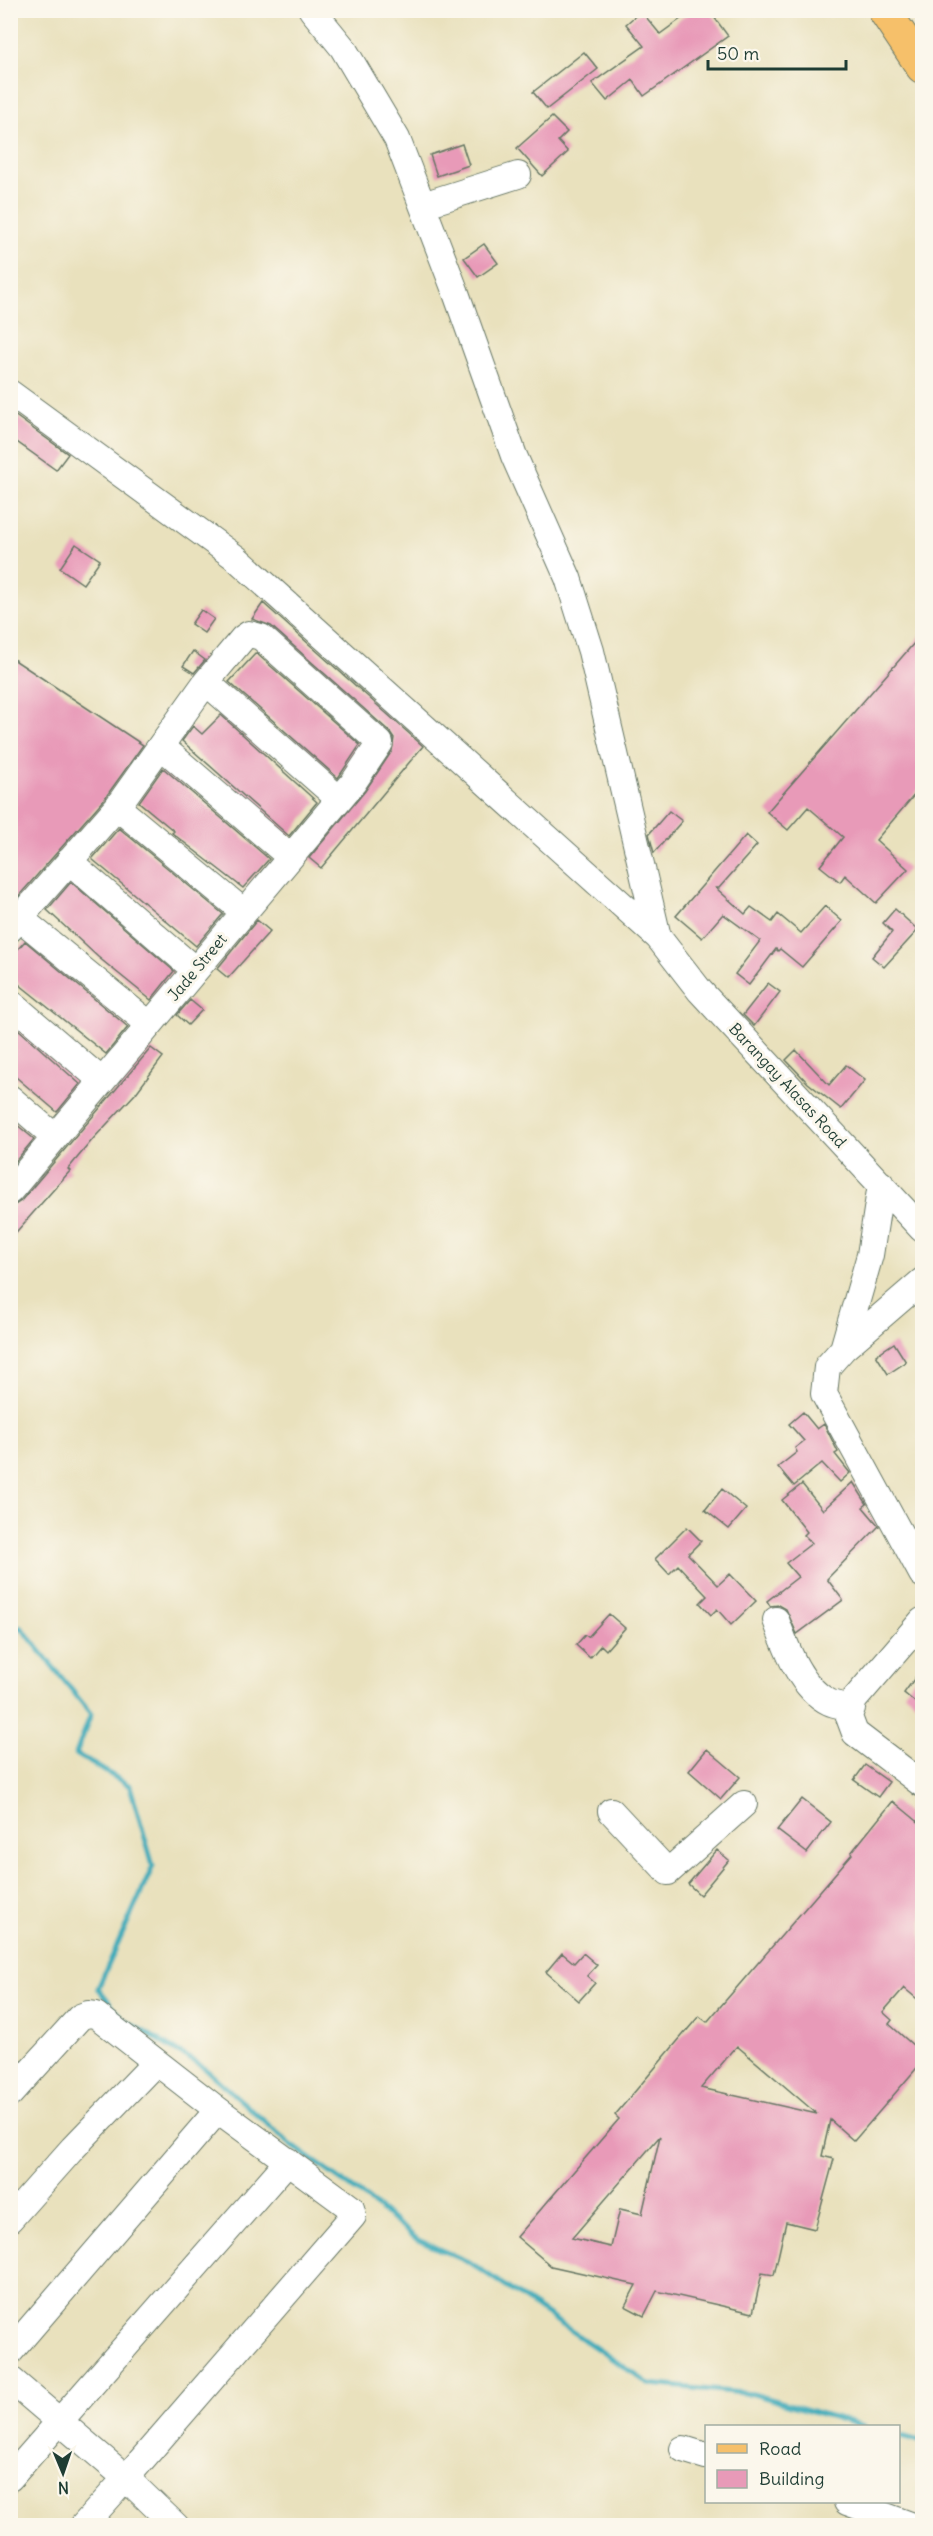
<svg xmlns="http://www.w3.org/2000/svg" width="933" height="2536" font-family="Delius,sans-serif">
	<rect width="100%" height="100%" fill="#fbf7ec"/>
	<filter id="ink" filterUnits="userSpaceOnUse"><feTurbulence type="fractalNoise" baseFrequency=".0167" numOctaves="2"/><feDisplacementMap in="SourceGraphic" scale="12" xChannelSelector="R" yChannelSelector="G"/><feConvolveMatrix kernelMatrix="1 2 1 2 8 2 1 2 1" color-interpolation-filters="sRGB"/></filter>
	<filter id="wash" filterUnits="userSpaceOnUse"><feTurbulence type="fractalNoise" baseFrequency=".008" numOctaves="4" result="noise"/><feDisplacementMap in="SourceGraphic" scale="24" xChannelSelector="R" yChannelSelector="G"/><feGaussianBlur stdDeviation="1.35" result="paint"/><feColorMatrix in="noise" values="0 0 0 0 0 0 0 0 0 0 0 0 0 0 0 0 0 1.4 0 .05"/><feComposite in="paint" operator="in"/></filter>
	<g filter="url(#wash)">
		<rect width="100%" height="100%" fill="#e9e1bd"/>
		<g fill="none" stroke-linecap="round" stroke-linejoin="round">
			<path stroke="#3cabba" stroke-width="5" d="M10,1629L21,1627L91,1714L76,1754L130,1786L153,1866L98,1988L123,2019L203,2067L290,2144L366,2198L418,2240L471,2263L649,2384L753,2394L864,2426
				M898,2435L922,2442"/>
		</g>
		<g id="blocks">
			<path fill="#e89ab8" fill-rule="evenodd" d="M693,10H709L728,36L644,96L633,80L607,101L592,83L644,46L626,24L641,11L660,34Z
				M584,52L598,69L547,109L533,92Z
				M552,117L567,132L558,141L568,152L542,176L517,148Z
				M462,144L469,165L437,176L430,155Z
				M484,244L498,263L478,277L464,258Z
				M10,412L68,454L56,470L10,437Z
				M76,544L100,560L83,584L60,568Z
				M263,603L423,746L321,868L309,858L365,791L392,751L394,738L390,732L271,626L252,619Z
				M201,610L214,619L204,633L191,624Z
				M922,634V786L876,840L908,869L876,903L845,875L840,882L820,866L843,837L808,807L788,830L767,812Z
				M193,651L205,660L194,673L183,666Z
				M256,653L360,745L338,778L229,682Z
				M10,657L143,745L105,798L16,899L10,895Z
				M221,715L317,802L289,836L182,741L193,726L202,734Z
				M163,768L269,859L243,888L172,833L174,831L139,802Z
				M669,811L682,821L654,853L649,834Z
				M119,828L223,914L196,946L92,859Z
				M746,835L757,845L719,888H716L745,914L751,907L772,922L778,914L801,933L825,906L842,921L802,967L780,949L778,951L776,949L749,985L735,974L760,941L723,914L702,938L676,916Z
				M71,882L174,971L151,1000L98,957L47,910Z
				M895,909L918,930L884,967L872,957L892,932L883,923Z
				M257,920L270,931L228,978L217,969Z
				M25,941L128,1027L106,1054L10,977V958Z
				M768,983L780,992L754,1026L743,1015Z
				M190,1000L202,1010L188,1025L177,1015Z
				M18,1029L80,1084L57,1112L10,1072V1038Z
				M151,1048L163,1057L136,1093L93,1139L68,1169L70,1171L10,1239V1208L21,1201Z
				M796,1050L829,1085L846,1065L865,1080L841,1109L808,1083L786,1060Z
				M10,1119L34,1139L14,1163L10,1160Z
				M894,1343L906,1362L888,1374L876,1355Z
				M803,1412L817,1429L824,1424L838,1452L835,1454L850,1473L840,1482L822,1463L794,1486L778,1467L797,1452L795,1448L804,1441L789,1424Z
				M853,1482L867,1504L863,1507L879,1526L827,1579L843,1600L797,1634L786,1609L779,1605L770,1606L767,1601L798,1577L786,1563L812,1543L804,1535L807,1532L782,1500L802,1484L823,1510Z
				M722,1489L746,1509L729,1529L705,1510Z
				M687,1527L701,1541L688,1554L718,1585L730,1574L756,1601L731,1625L717,1609L711,1615L700,1603L707,1596L678,1565L669,1574L655,1559Z
				M609,1614L625,1628L606,1650L601,1645L590,1658L576,1645L585,1635L588,1637Z
				M922,1668V1708L904,1693Z
				M707,1749L740,1777L721,1799L689,1771Z
				M865,1765L889,1782L878,1797L854,1780Z
				M802,1799L831,1822L807,1853L777,1830Z
				M893,1801L922,1825V2003L904,1988L883,2012L892,2020L889,2024L922,2053V2062L854,2141L830,2120L822,2156L834,2159L815,2229L786,2222L774,2275L762,2273L753,2313L657,2291L644,2316L625,2306L636,2285L551,2266L517,2237L619,2119L615,2115L699,2016L707,2022L852,1854L851,1853ZM737,2046L782,2084L817,2114L701,2088ZM660,2136L642,2214L620,2209L611,2247L572,2238Z
				M717,1850L729,1860L700,1895L688,1884Z
				M562,1953L574,1963L583,1953L597,1965L587,1976L595,1983L579,2001L546,1972Z"/>
		</g>
	</g>
	<g filter="url(#ink)">
		<use href="#blocks" fill-opacity="0" stroke="#667664" stroke-width="1.5"/>
		<g fill="none" stroke-linecap="round" stroke-linejoin="round">
			<g stroke="#667664" stroke-width="28">
				<path id="minor" d="M312,10L343,48L397,139L456,293L514,456L568,578L591,651L658,937
					M423,205L518,175
					M10,393L236,558L658,937L700,991L922,1229
					M206,682L339,799
					M161,746L290,857
					M117,807L244,912
					M69,861L195,970
					M21,919L149,1024
					M10,929L117,807L206,682L243,638L249,634L261,637L380,743L353,783L10,1191
					M10,1002L102,1081
					M10,1098L55,1137
					M922,1281L843,1349L827,1367L824,1394L922,1574
					M843,1349L870,1255L881,1184
					M776,1620C786,1647 800,1688 829,1702C835,1705 844,1706 852,1708
					M922,1621L854,1700L849,1717L855,1733L922,1784
					M611,1811L668,1872L744,1804
					M10,2094L80,2017L88,2014L96,2015L218,2110L351,2208L353,2216L126,2478L176,2526
					M10,2219L73,2148L156,2062
					M10,2352L218,2110
					M10,2379L126,2478L83,2526
					M683,2449L706,2456
					M10,2478L288,2161
					M847,2502L913,2526"/>
			</g>
			<g stroke="#667664" stroke-width="34">
				<path id="major" d="M884,10L922,67"/>
			</g>
			<use href="#minor" stroke="#fff" stroke-width="26"/>
			<use href="#major" stroke="#f6c06b" stroke-width="32"/>
		</g>
	</g>
	<g text-anchor="middle" stroke-width="6" stroke-linejoin="round" paint-order="stroke">
		<g font-size="16" fill="#1f3d34" stroke="#fbf7ec">
			<text transform="translate(197 967) rotate(-50)" y="6">Jade Street</text>
			<text transform="translate(788 1085) rotate(47)" y="6">Barangay Alasas Road</text>
		</g>
	</g>
	<rect width="933" height="2536" fill="none" stroke="#fbf7ec" stroke-width="36"/>
	<rect x="705" y="2425" width="195" height="78" fill="#fbf7ec" stroke="#a3ada2" stroke-width="1.5"/>
	<rect x="717" y="2444" width="30" height="9" fill="#f6c06b" stroke="#a3ada2" stroke-width="1.5"/>
	<text x="759" y="2455" font-size="18" fill="#1f3d34">Road</text>
	<rect x="717" y="2470" width="30" height="18" fill="#e89ab8" stroke="#a3ada2" stroke-width="1.5"/>
	<text x="759" y="2485" font-size="18" fill="#1f3d34">Building</text>
	<g transform="translate(63 2473) rotate(178)" stroke="#fbf7ec" stroke-width="4.5" paint-order="stroke">
	<path d="M0-4.5L10 22L0 15L-10 22Z" fill="#1f3d34"/>
	<text y="-9" font-size="16" font-weight="bold" text-anchor="middle" fill="#1f3d34">N</text>
	</g>
	<path d="M708 60v9h138v-9" fill="none" stroke="#1f3d34" stroke-width="3"/>
	<text x="717" y="60" font-size="18" fill="#1f3d34" stroke="#fbf7ec" stroke-width="4.5" paint-order="stroke">50 m</text>
</svg>
